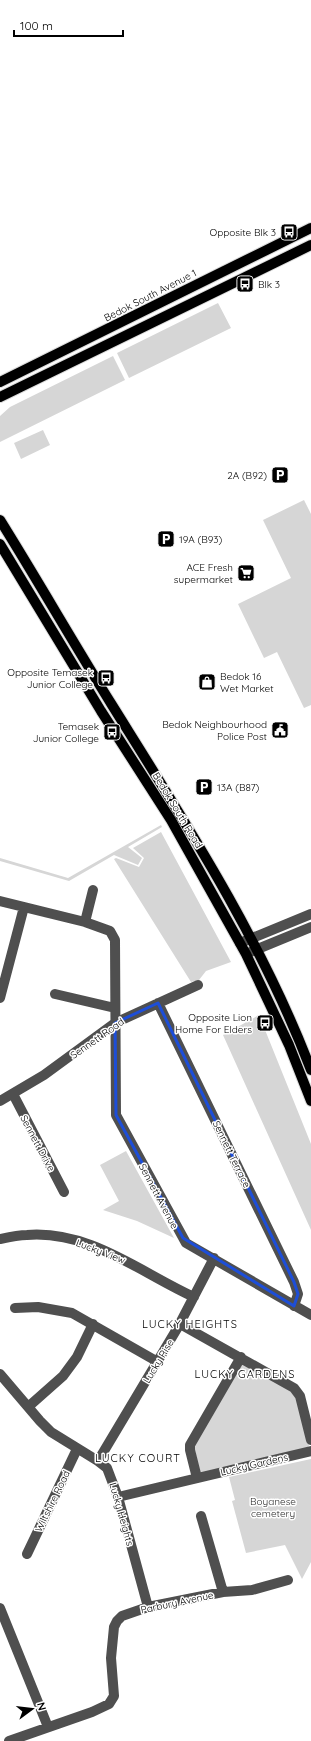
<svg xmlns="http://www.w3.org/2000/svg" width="311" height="1741" font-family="Quicksand,sans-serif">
	<rect width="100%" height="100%" fill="#fff"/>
	<path fill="#d6d6d6" d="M218,303L231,328L129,378L117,353Z
		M113,356L125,380L0,442V416L10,407Z
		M43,430L50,445L21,459L14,443Z
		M304,500L311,514V705L304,708L277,652L264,658L238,604L291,578L263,520Z
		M161,825L162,827L128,847L142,858L138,865L114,855L69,881L0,861V858L68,878Z
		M161,832L231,962L206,971L199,980L191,982L114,859L116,858L139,867L144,858L133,848Z
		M259,1015L311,1144V1230L223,1035Z
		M126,1151L174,1238L137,1221L103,1210L119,1201L100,1165Z
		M242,1361L288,1387L297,1398L309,1445L308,1448L201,1474L199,1472L194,1444Z
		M311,1459V1562L302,1579L285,1545L246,1553L232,1501L235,1500L229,1477Z"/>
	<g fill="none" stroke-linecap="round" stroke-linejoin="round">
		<g stroke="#dbdbdb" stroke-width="12">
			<path id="major" d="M0,382L311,228
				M0,397L311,245
				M0,520C38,581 74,644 112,705C185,822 262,941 311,1070
				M0,544L101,711L171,820L246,954L289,1045L311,1101"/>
		</g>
		<path stroke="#4f4f4f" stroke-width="10" d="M0,901L85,922L110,931L115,940L116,1115L186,1243L311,1315
			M85,922L93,890
			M240,943L311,914
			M248,953L311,927
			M55,994L115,1008
			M0,998L24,907
			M158,1003L294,1282L298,1294L294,1306
			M13,1094L64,1192
			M0,1101L44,1075L115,1023L198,985
			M0,1239C9,1237 18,1235 27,1235C90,1230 141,1273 194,1297
			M15,1308L38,1307L72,1313L158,1362
			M180,1324L294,1388L300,1396L311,1440
			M0,1374L40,1421L51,1432L98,1461L107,1468L118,1497L148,1607
			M28,1407L63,1376L77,1357L93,1324
			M98,1461L178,1327L214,1258
			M197,1478L190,1450V1445L241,1357
			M118,1497L311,1451
			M201,1516L223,1592
			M27,1554L77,1449
			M0,1608L48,1727
			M9,1741L92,1712L109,1704L114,1696L111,1658L114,1627L117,1621L122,1616L148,1607L223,1592L252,1590L288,1580"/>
		<use href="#major" stroke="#000" stroke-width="10"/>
	</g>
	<path fill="none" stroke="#1d4ed8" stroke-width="3" stroke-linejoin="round" d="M158,1003L294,1282L298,1294L294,1306L183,1238L116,1115L115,1023Z"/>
	<defs>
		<g id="bus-square" transform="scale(0.9)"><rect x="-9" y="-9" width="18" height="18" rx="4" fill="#000" stroke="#fff"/><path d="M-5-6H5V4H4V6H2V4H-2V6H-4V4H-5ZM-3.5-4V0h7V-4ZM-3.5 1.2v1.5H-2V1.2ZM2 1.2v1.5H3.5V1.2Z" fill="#fff"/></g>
		<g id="parking-square" transform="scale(0.9)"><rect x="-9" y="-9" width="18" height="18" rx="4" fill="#000" stroke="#fff"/><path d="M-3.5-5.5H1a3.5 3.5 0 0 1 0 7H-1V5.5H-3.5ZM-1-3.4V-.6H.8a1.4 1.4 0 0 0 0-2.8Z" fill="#fff"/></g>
		<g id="supermarket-square" transform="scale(0.9)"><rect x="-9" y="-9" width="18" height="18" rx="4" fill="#000" stroke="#fff"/><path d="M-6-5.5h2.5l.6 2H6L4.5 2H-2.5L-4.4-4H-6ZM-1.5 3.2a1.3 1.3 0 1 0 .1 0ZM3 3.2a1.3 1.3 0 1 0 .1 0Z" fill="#fff"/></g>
		<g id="shop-square" transform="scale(0.9)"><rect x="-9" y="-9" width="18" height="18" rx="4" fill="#000" stroke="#fff"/><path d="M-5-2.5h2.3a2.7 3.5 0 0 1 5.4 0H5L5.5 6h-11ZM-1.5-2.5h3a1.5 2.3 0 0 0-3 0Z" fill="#fff"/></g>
		<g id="civic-square" transform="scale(0.9)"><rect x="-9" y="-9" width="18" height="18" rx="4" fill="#000" stroke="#fff"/><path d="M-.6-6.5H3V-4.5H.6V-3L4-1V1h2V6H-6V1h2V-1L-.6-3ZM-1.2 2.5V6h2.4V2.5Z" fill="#fff"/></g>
	</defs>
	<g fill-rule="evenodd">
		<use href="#bus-square" x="289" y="232"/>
		<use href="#bus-square" x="245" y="284"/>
		<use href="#parking-square" x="280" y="475"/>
		<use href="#parking-square" x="166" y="539"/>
		<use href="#supermarket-square" x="246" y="573"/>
		<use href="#bus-square" x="106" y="678"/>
		<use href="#shop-square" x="207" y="682"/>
		<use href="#civic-square" x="280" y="730"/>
		<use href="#bus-square" x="112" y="732"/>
		<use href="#parking-square" x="204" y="787"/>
		<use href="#bus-square" x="265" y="1023"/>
	</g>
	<g text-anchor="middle" stroke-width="3" stroke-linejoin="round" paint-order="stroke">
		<g font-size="10" fill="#000" stroke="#fff" text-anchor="end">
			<text x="276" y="236">Opposite Blk 3</text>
			<text x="258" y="288" text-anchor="start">Blk 3</text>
			<text x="267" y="479">2A (B92)</text>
			<text x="179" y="543" text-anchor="start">19A (B93)</text>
			<text x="233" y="571">ACE Fresh<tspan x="233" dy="12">supermarket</tspan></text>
			<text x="93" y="676">Opposite Temasek<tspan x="93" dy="12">Junior College</tspan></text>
			<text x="220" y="680" text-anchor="start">Bedok 16<tspan x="220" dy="12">Wet Market</tspan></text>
			<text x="267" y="728">Bedok Neighbourhood<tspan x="267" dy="12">Police Post</tspan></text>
			<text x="99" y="730">Temasek<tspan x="99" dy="12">Junior College</tspan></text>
			<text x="217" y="791" text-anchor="start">13A (B87)</text>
			<text x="252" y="1021">Opposite Lion<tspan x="252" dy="12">Home For Elders</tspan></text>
		</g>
		<g font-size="10" fill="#000" stroke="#fff">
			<text transform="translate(150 295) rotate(-27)" y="4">Bedok South Avenue 1</text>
			<text transform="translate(178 810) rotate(59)" y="4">Bedok South Road</text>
			<text transform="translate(97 1038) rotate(-35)" y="4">Sennett Road</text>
			<text transform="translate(38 1143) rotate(62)" y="4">Sennett Drive</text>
			<text transform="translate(232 1154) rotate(64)" y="4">Sennett Terrace</text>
			<text transform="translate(159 1196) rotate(62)" y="4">Sennett Avenue</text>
			<text transform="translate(101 1251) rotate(21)" y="4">Lucky View</text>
			<text transform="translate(158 1361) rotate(-59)" y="4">Lucky Rise</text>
			<text transform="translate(254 1464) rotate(-13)" y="4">Lucky Gardens</text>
			<text transform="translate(52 1501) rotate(-64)" y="4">Wiltshire Road</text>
			<text transform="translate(122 1514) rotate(74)" y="4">Lucky Heights</text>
			<text transform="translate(177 1602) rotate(-12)" y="4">Parbury Avenue</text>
		</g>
		<g font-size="10" fill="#2d2d2d" stroke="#fff">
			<text x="273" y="1505">Boyanese<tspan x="273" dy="12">cemetery</tspan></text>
		</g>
		<g font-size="11" letter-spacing="1" fill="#000" stroke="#fff">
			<text x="190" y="1328">LUCKY HEIGHTS</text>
			<text x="245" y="1378">LUCKY GARDENS</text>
			<text x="138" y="1462">LUCKY COURT</text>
		</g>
	</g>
	<g transform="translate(32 1709) rotate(75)" stroke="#ffffff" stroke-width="3" paint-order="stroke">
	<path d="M0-3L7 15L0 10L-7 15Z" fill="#000000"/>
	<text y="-6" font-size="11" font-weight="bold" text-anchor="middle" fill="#000000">N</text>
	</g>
	<path d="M14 30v6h109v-6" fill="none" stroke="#000000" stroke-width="2"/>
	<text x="20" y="30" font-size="12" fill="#000000" stroke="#ffffff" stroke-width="3" paint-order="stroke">100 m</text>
</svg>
